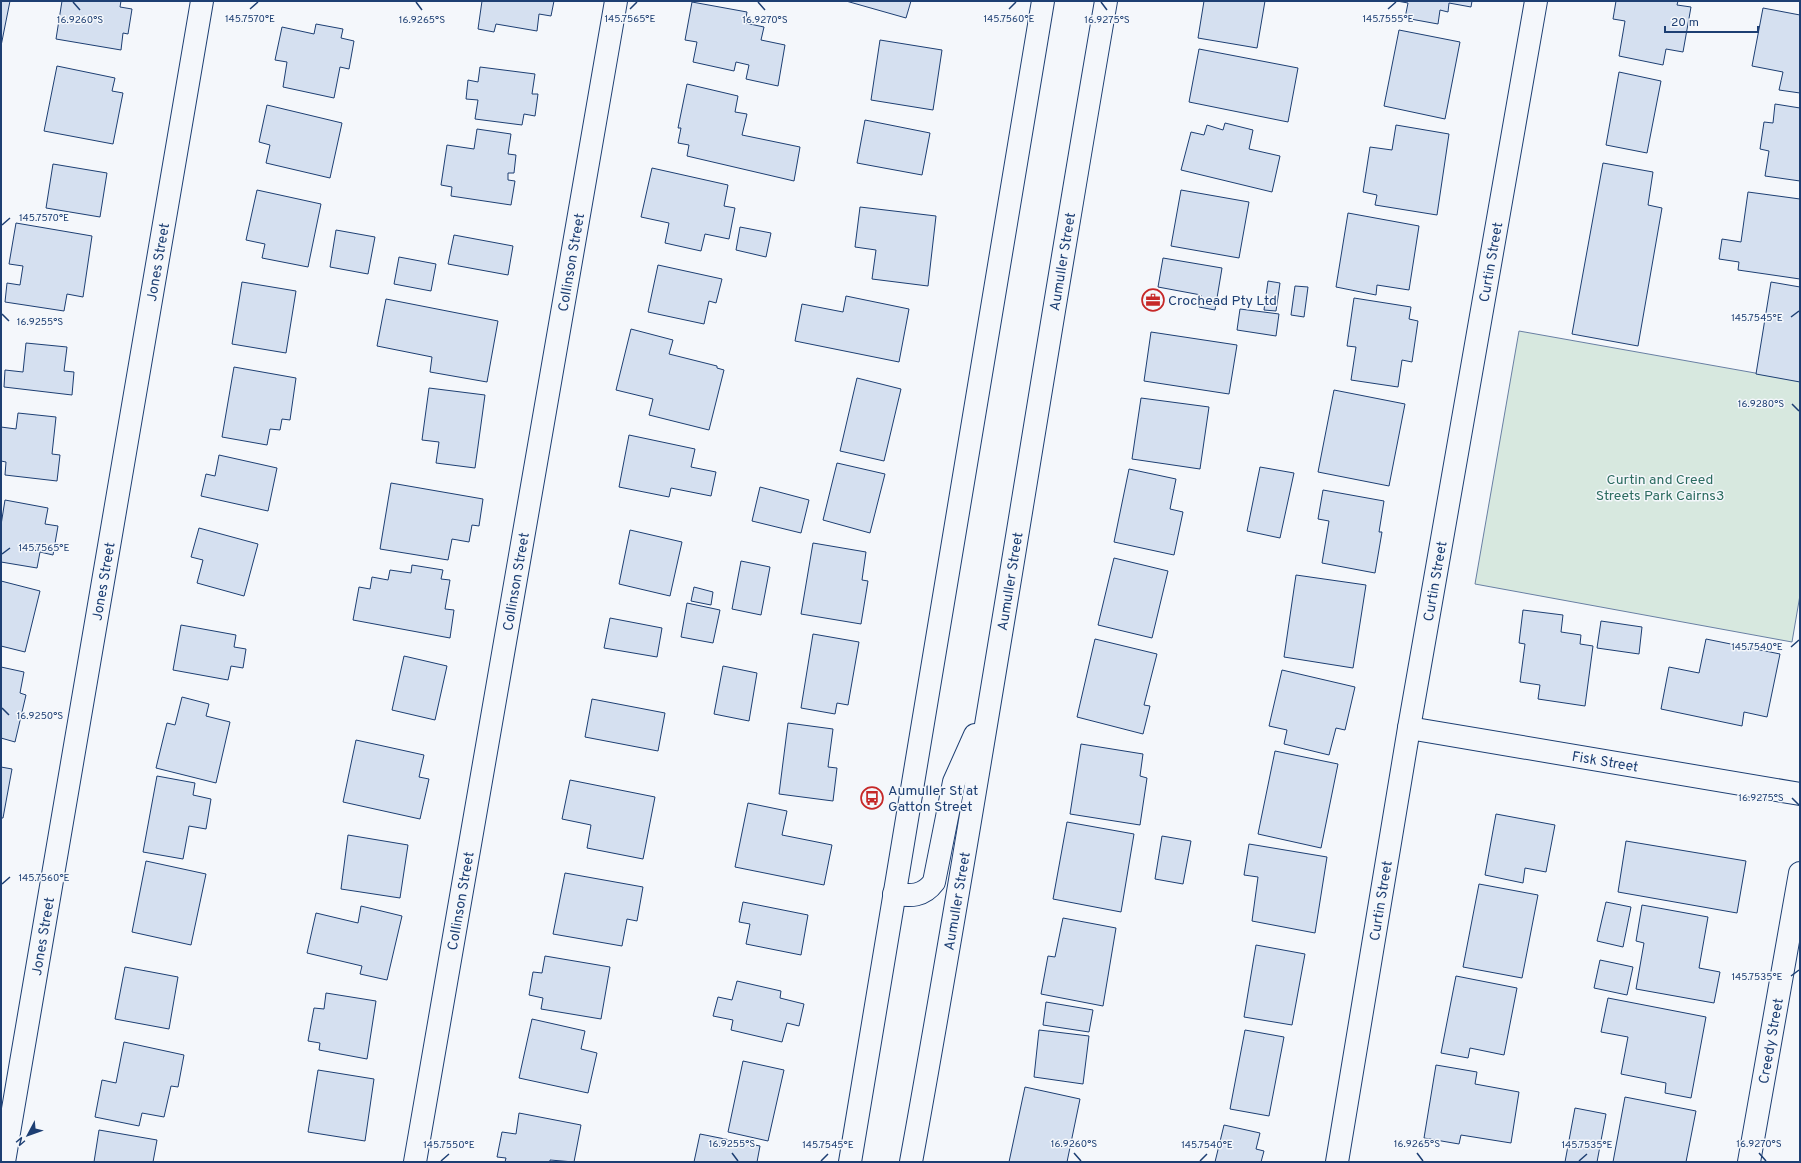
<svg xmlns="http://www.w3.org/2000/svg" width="1801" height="1163" font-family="Overpass,sans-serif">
	<rect width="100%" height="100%" fill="#f4f7fb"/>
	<path fill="#d7e8df" stroke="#687fa3" d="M1519,331L1800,381V595L1792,642L1475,584Z"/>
	<path fill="#d5e0f0" stroke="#1d3f73" d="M1,1H10L1,46Z
		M62,1H121L120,7L132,9L128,34L123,33L121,50L56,39Z
		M482,1H554L551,16L539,14L537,31L496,24L494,32L478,29Z
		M846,1H911L906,18Z
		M1204,1H1265L1257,48L1198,38Z
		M1397,1H1472L1471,7L1449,3L1448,12L1440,10L1438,24L1405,18L1408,3Z
		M1616,1H1678L1677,5L1691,7L1683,52L1666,49L1663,65L1619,56L1625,21L1613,19Z
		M692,2L747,12L745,23L764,27L761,40L785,45L778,86L746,79L749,65L736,62L734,71L693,62L697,42L685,40Z
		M1763,8L1800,15V93L1779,90L1783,72L1752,66Z
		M316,24L343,29L341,38L354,41L349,69L340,67L334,98L283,87L287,62L275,60L282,27L314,34Z
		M1399,30L1460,42L1445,119L1384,106Z
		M880,40L942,50L933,110L871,100Z
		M1199,49L1298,68L1288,122L1189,102Z
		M57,66L115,78L112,91L123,93L113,144L44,131Z
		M480,67L535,74L532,94H538L535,116L524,114L522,125L475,119L478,100L466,99L468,80L478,82Z
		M1619,72L1661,81L1647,153L1606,145Z
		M687,84L738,96L735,112L747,114L742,135L800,147L794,181L687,156L689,145L678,143L681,128H678Z
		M1775,104L1800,108V181L1765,176L1769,151L1760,149L1764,122L1773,123Z
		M267,105L342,123L330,178L266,163L270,145L259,142Z
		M865,120L930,133L922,175L857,163Z
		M1225,123L1253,130L1249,149L1280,156L1272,192L1181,170L1191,132L1204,135L1207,125L1223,130Z
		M1396,125L1449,134L1437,215L1375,205L1377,195L1363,192L1370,147L1392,150Z
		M477,129L511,134L508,154L516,155L514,173H508V180L515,181L511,205L451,196L452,187L441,185L447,145L474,149Z
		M1603,163L1653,172L1648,205L1662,208L1638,346L1572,334Z
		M53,164L107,173L100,217L46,208Z
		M652,168L728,185L724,206L735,208L729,239L705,234L701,251L665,243L669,223L641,217Z
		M257,190L321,204L308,267L262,258L265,244L246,240Z
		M1181,190L1249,202L1239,258L1171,246Z
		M1748,192L1800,199V279L1738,270L1739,262L1719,259L1722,239L1741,242Z
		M860,207L936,216L928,286L872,279L876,250L855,247Z
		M1348,213L1419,226L1409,290L1377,285L1376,295L1336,287Z
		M16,223L92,236L83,297L67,294L64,311L5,302L7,283L20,285L23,266L9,264Z
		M740,227L771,233L766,257L736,250Z
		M336,230L375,237L368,274L330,267Z
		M454,235L513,246L508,275L448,264Z
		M399,257L436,264L431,291L394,284Z
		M1163,258L1222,268L1215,310L1199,307L1201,295L1158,287Z
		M658,265L722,279L716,303L709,301L704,324L648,312Z
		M1268,281L1280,283L1276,311L1264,310Z
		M242,282L296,291L286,353L232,344Z
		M1771,282L1800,287V382L1756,374Z
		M1295,286L1308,287L1304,317L1291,315Z
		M846,296L909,309L899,362L795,341L802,304L843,312Z
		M1354,298L1411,307L1409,319L1418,321L1412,362L1402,360L1398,387L1351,380L1356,347L1347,346Z
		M386,299L498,321L487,382L430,372L432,357L377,346Z
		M1240,309L1279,314L1276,336L1237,330Z
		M631,329L673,340L669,354L717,366V368L724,370L709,430L649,415L653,399L616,390Z
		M1151,332L1237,345L1229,394L1144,381Z
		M26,343L67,347L64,371L74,372L72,395L4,387L5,370L23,372Z
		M234,367L296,378L290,420L282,419L280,430L270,429L267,445L222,437Z
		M857,378L901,389L884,461L840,451Z
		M429,388L485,395L475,468L436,463L439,442L422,440Z
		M1334,390L1405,404L1389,486L1318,472Z
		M1141,398L1209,407L1200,469L1132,459Z
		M18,413L56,417L52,454L60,455L57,481L5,475L6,462L1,461V427L16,429Z
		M629,435L695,449L691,467L716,472L711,496L671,488L669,497L619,487Z
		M219,455L277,468L268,511L201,496L206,474L215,476Z
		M837,463L885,474L870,533L823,520Z
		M1260,467L1294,473L1280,538L1247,531Z
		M1129,469L1176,479L1170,509L1183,512L1174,555L1114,542Z
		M391,483L483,499L479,526L472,525L469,542L452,539L448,560L380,549Z
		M760,487L809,500L801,533L752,521Z
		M1323,490L1384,501L1379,532H1382L1375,573L1322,563L1329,521L1318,519Z
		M5,500L48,508L45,524L58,526L53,555L40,552L37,568L1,562V525Z
		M199,528L258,544L244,596L197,583L203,560L191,557Z
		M630,530L682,542L670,596L619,584Z
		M813,543L866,552L862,580L868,581L861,624L801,614Z
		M1114,558L1168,571L1152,638L1098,625Z
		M741,561L770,567L761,615L732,609Z
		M412,565L443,570L441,579L450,580L445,609L454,610L450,638L353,620L359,587L370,589L372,577L388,580L390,570L411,573Z
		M1296,575L1366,585L1353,668L1284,657Z
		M1,581L40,591L25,652L1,646Z
		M694,587L713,592L711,605L691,601Z
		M687,603L720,610L713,643L681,637Z
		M1523,610L1563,615L1561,632L1581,635L1580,644L1593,646L1585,706L1538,699L1540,685L1520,682L1525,644L1519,643Z
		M610,618L662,628L657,657L604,648Z
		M1601,621L1642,627L1639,654L1597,648Z
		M181,625L236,635L234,647L246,649L243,668L231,666L228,680L173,670Z
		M813,634L859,642L848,705L837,703L835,714L801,708Z
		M1095,639L1157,654L1144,705L1150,706L1143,734L1077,717Z
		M1706,639L1780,654L1767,717L1744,712L1742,726L1661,709L1669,667L1699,673Z
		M404,656L447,666L435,720L392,710Z
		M723,666L757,673L749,721L714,714Z
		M1,667L24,672L20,693L26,695L15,742L1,738Z
		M1282,670L1355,687L1345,730L1336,728L1329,755L1284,744L1287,730L1269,726Z
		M182,697L209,704L206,716L230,722L216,783L156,768L167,723L175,725Z
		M592,699L665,713L658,751L585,737Z
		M788,723L833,729L828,767L837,768L833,801L779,794Z
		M356,740L424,755L419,777L429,779L420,819L343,802Z
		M1081,744L1143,754L1140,776L1147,778L1140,825L1070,814Z
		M1275,751L1338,764L1321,848L1258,834Z
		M1,767L12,769L3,818H1Z
		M157,776L195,783L193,795L211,799L206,829L189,826L183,859L143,852Z
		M570,780L655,797L643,859L587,848L591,825L562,819Z
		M748,803L787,811L782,835L832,845L824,885L735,867Z
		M1496,814L1555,825L1546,872L1525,868L1523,883L1485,875Z
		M1067,822L1134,834L1121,912L1053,899Z
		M348,835L408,845L400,898L341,889Z
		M1162,836L1191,841L1183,884L1155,879Z
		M1626,841L1746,861L1737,913L1618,892Z
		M1249,844L1327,857L1315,933L1252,921L1258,877L1244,875Z
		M146,861L206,874L191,945L132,932Z
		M565,873L643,887L637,921L627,919L622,946L553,934Z
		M1479,884L1538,895L1522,978L1463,967Z
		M743,902L808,915L801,955L746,944L750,924L739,922Z
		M1606,902L1631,907L1623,947L1597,941Z
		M1642,905L1708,917L1699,968L1720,972L1714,1003L1636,989L1644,943L1636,941Z
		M361,906L402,916L387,980L360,974L362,966L307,953L316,913L358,923Z
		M1063,918L1116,928L1103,1006L1041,994L1048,956L1055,957Z
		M1256,945L1305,954L1292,1025L1244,1017Z
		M545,956L610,967L601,1019L541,1009L543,998L529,995L533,972L542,973Z
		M1600,960L1633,967L1627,995L1594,988Z
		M125,967L178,977L169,1029L115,1019Z
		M1456,976L1517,988L1504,1055L1470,1048L1468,1058L1441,1053Z
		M737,981L781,991L780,998L804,1004L799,1026L787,1023L782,1042L731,1030L733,1020L713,1016L718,997L732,1000Z
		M326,993L376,1001L367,1059L319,1050L320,1043L308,1041L314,1008L324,1009Z
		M1608,998L1706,1017L1691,1098L1665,1093L1666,1083L1621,1074L1628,1037L1601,1032Z
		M1046,1002L1093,1010L1089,1032L1043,1025Z
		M532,1019L585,1031L581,1049L597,1053L588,1093L519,1078Z
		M1039,1030L1089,1036L1083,1084L1034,1077Z
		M1245,1030L1284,1037L1269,1116L1230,1109Z
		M124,1042L184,1055L178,1087L171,1086L164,1117L142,1113L139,1126L95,1117L102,1080L116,1083Z
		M743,1061L784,1070L768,1141L728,1132Z
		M1436,1065L1477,1072L1475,1084L1519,1092L1511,1143L1461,1135L1459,1144L1424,1138Z
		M318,1070L374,1079L365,1141L308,1132Z
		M1025,1087L1080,1099L1067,1162H1009Z
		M1625,1097L1696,1111L1686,1162H1613Z
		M1575,1108L1606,1114L1597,1162H1565Z
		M519,1113L581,1125L574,1162L550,1160V1162H505L506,1158L497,1157L502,1132L516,1134Z
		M1224,1125L1260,1133L1256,1149L1264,1151L1261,1162H1215Z
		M99,1130L157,1140L153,1162H94Z
		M700,1134L760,1146L757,1162H694Z"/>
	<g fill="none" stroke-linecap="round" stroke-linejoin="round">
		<g stroke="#1d3f73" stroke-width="24">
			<g id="minor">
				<path id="s1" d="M1409,728L1800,794"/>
				<path id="s2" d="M4,1162L202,1"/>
				<path id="s3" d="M415,1162L616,1"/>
				<path id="s4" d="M1337,1162L1409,728L1536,1"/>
				<path id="s5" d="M1749,1162L1800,873"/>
			</g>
		</g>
		<g stroke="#1d3f73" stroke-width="24">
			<g id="secondary">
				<path d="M894,894C911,896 923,897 934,882L954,782L975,735"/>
				<path d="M850,1162L1043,1"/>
				<path id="s6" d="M911,1162C981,776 1039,388 1106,1"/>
			</g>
		</g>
		<use href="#minor" stroke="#f4f7fb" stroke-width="22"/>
		<use href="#secondary" stroke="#f4f7fb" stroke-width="22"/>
	</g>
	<path fill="none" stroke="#1d3f73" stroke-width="1.5" d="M73,2L80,10M416,2L422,10M758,2L765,10M1101,2L1107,10M250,9L258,2M630,9L637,2M1009,9L1016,2M1388,9L1396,2M2,225L10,218M2,314L9,321M1791,317L1799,311M1792,404L1799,411M2,554L10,548M1791,647L1799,640M2,708L9,715M1792,798L1799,805M2,884L10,877M1791,976L1799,970M732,1153L738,1161M1074,1153L1081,1161M1417,1153L1423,1161M1759,1153L1766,1161M441,1161L449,1154M821,1161L828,1154M1200,1161L1207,1154M1579,1161L1587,1154"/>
	<defs>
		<g id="office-ring" transform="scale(1.15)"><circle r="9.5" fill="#f4f7fb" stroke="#c62828" stroke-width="1.5"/><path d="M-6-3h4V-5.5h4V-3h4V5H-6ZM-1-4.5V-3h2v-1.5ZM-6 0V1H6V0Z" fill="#c62828"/></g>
		<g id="bus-ring" transform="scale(1.15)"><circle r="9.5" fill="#f4f7fb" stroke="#c62828" stroke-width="1.5"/><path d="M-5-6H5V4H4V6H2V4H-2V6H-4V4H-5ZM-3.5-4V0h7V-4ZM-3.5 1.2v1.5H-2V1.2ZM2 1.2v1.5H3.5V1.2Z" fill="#c62828"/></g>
	</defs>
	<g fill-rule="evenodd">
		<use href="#office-ring" x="1153" y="300"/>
		<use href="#bus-ring" x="872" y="798"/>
	</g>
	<g text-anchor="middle" stroke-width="3" stroke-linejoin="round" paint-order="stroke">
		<g font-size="14" fill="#1d3f73" stroke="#f4f7fb">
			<text dy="5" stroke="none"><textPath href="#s2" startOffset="913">Jones Street</textPath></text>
			<text dy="5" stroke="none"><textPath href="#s3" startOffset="913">Collinson Street</textPath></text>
			<text dy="5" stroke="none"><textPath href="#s6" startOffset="913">Aumuller Street</textPath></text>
			<text dy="5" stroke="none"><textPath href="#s4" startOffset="913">Curtin Street</textPath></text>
			<text dy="5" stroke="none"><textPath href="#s6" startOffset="589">Aumuller Street</textPath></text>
			<text dy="5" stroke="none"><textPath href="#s4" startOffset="589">Curtin Street</textPath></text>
			<text dy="5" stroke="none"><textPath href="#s2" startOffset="589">Jones Street</textPath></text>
			<text dy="5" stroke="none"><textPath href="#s3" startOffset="589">Collinson Street</textPath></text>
			<text dy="5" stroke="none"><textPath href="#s1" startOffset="199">Fisk Street</textPath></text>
			<text dy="5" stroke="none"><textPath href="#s3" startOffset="265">Collinson Street</textPath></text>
			<text dy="5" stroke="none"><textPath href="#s6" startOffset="265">Aumuller Street</textPath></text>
			<text dy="5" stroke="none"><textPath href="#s4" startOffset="265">Curtin Street</textPath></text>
			<text dy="5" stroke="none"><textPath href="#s2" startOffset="229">Jones Street</textPath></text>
			<text dy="5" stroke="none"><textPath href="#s5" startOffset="123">Creedy Street</textPath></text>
		</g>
		<g font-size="14" fill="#1d3f73" stroke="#f4f7fb" text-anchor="start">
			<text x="1168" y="305">Crochead Pty Ltd</text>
			<text x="888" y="795">Aumuller St at<tspan x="888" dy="16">Gatton Street</tspan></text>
		</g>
		<g font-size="14" fill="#2c6c60" stroke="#f4f7fb">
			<text x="1660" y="484">Curtin and Creed<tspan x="1660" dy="16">Streets Park Cairns3</tspan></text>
		</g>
	</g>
	<g font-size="10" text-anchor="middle" fill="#1d3f73" stroke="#f4f7fb" stroke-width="3" stroke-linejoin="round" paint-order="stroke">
		<text x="250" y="22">145.7570°E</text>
		<text x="630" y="22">145.7565°E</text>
		<text x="1009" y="22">145.7560°E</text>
		<text x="1388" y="22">145.7555°E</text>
		<text x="80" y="23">16.9260°S</text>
		<text x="422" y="23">16.9265°S</text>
		<text x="765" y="23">16.9270°S</text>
		<text x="1107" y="23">16.9275°S</text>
		<text x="44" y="221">145.7570°E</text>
		<text x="1757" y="321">145.7545°E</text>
		<text x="40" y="325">16.9255°S</text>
		<text x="1761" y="407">16.9280°S</text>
		<text x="44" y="551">145.7565°E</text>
		<text x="1757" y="650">145.7540°E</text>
		<text x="40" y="719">16.9250°S</text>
		<text x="1761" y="801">16.9275°S</text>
		<text x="44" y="881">145.7560°E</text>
		<text x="1757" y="980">145.7535°E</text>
		<text x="732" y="1147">16.9255°S</text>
		<text x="1074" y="1147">16.9260°S</text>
		<text x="1417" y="1147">16.9265°S</text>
		<text x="1759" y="1147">16.9270°S</text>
		<text x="449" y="1148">145.7550°E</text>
		<text x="828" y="1148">145.7545°E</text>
		<text x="1207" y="1148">145.7540°E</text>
		<text x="1587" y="1148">145.7535°E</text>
	</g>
	<rect width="1801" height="1163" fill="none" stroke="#1d3f73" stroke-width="4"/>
	<g transform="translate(28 1135) rotate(229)" stroke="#f4f7fb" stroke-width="3" paint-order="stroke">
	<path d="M0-3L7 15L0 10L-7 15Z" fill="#1d3f73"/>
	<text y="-6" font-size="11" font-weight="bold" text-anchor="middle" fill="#1d3f73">N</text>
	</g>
	<path d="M1665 26v6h93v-6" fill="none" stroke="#1d3f73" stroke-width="2"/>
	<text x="1671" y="26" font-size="12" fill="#1d3f73" stroke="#f4f7fb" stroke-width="3" paint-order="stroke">20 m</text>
</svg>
